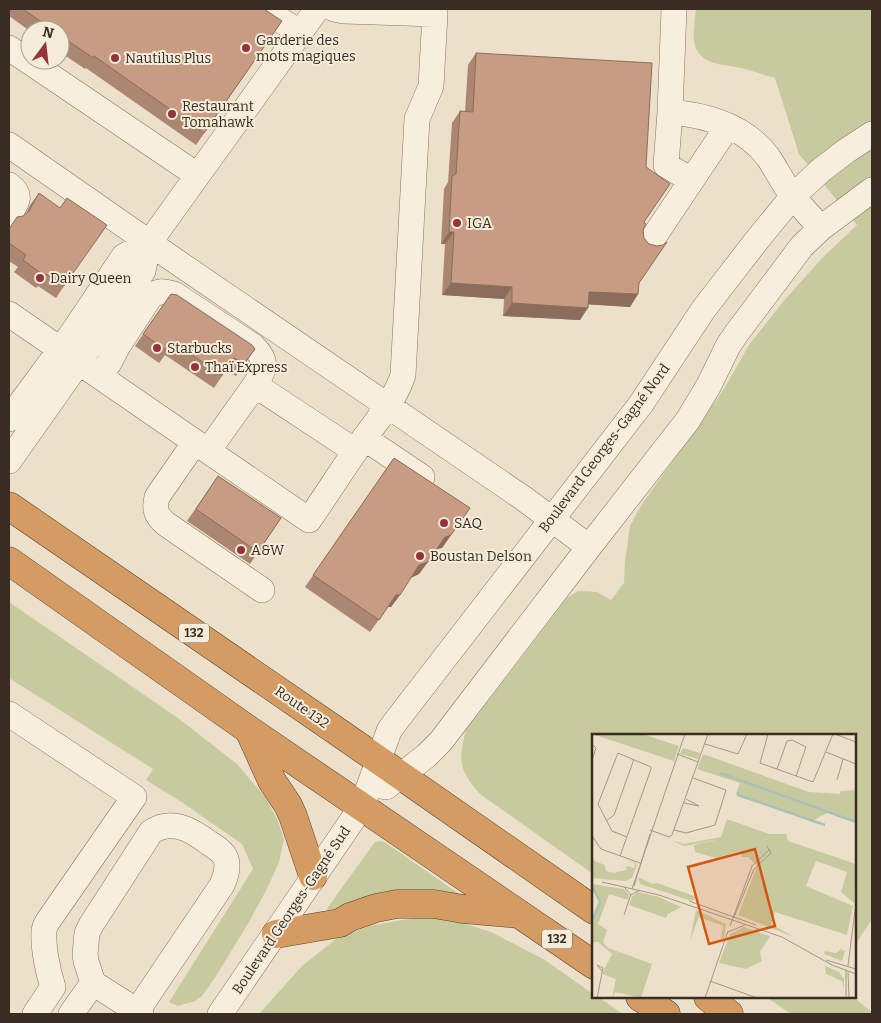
<svg xmlns="http://www.w3.org/2000/svg" width="881" height="1023" font-family="Bitter,serif">
	<rect width="100%" height="100%" fill="#ece0ca"/>
	<path fill="#c7ca9e" d="M696,9H872V919L855,945V736H594L593,874L480,794C459,770 458,761 466,730L567,598L578,591L597,592L611,600L624,583L625,561L630,526L642,504L724,389L749,345L782,303L822,258L857,225L799,154L775,78C764,75 753,71 741,68C723,64 698,66 694,41C693,32 695,18 696,9Z
		M9,602L178,718L237,764L265,797L277,819L284,839L279,862L268,887L249,922L216,976L202,996L195,1001L178,1006L169,1002L253,869L242,844L180,801L146,780L153,769L9,678Z
		M381,841L386,843L462,896L329,913L327,910L328,907L375,842Z
		M414,918H447L491,932L545,960L593,994L594,997H598L623,1014H259L302,966L336,939L369,926Z
		M766,997H853L872,1012V1014H791Z"/>
	<g fill="none" stroke-linecap="round" stroke-linejoin="round">
		<g stroke="#887360" stroke-width="26">
			<path id="minor" d="M264,9L300,33
				M674,9L670,112C706,115 745,126 768,157C777,170 783,184 793,196C801,207 811,217 821,228
				M9,48L197,175
				M670,112L666,165L691,180
				M9,145L177,262L523,498L589,547
				M9,185C23,195 17,203 9,215
				M649,244L728,126
				M9,314L208,451L255,385L355,451
				M99,376L109,363L119,344L150,297C159,290 163,291 174,294L253,346C268,361 266,368 255,385
				M9,419L71,335L124,256L149,243
				M364,438L422,477
				M195,442L157,497C154,509 156,516 166,524L262,590
				M208,451L309,520C327,494 344,467 363,440C377,420 395,400 403,375L417,119L431,86L435,14L344,11L334,9
				M9,461L143,271L149,243L317,9
				M9,714L134,797L48,921C46,924 44,928 44,932C43,948 48,972 53,987L35,1014
				M386,787L426,756L441,741L457,720L589,547L688,420L709,385L728,346L736,334L802,246L821,228L872,190
				M71,1014L93,983
				M134,1014L137,1011L222,885C226,876 230,865 224,855C220,850 214,846 209,843C192,830 172,818 151,832L91,925L87,933L85,954L86,961L93,983L137,1011L141,1014
				M220,1014L362,806L389,731L393,725L641,404L703,310L757,240L793,196L820,171L846,151L872,134"/>
		</g>
		<g stroke="#564133" stroke-width="29">
			<path id="highway" d="M9,506L341,734L594,910
				M9,561L249,730L594,965
				M249,730L272,781L288,805L293,816L313,876
				M276,934L340,923L350,917L376,908L397,904H434L463,909L519,914
				M640,997L666,1014
				M708,997L729,1014"/>
		</g>
		<use href="#minor" stroke="#f7eedd" stroke-width="25"/>
		<use href="#highway" stroke="#d49c63" stroke-width="28"/>
	</g>
	<path fill="#ab8671" d="M9,9H264L282,21L196,145L86,68L85,69L60,52V30H30V31L9,16Z
		M476,53L646,167L644,222L638,294L630,307L589,304L580,320L503,316L504,299L442,295L445,244H441L444,189L448,182L452,123L460,111L465,112L468,65Z
		M39,193L64,286L56,298L38,286L36,288L14,272L18,267L9,261V229L26,214L30,205Z
		M171,294L255,349L236,376L226,370L214,388L165,355L159,363L135,346Z
		M394,458L470,508L442,548L436,549L419,574L411,577L391,607H388L370,632L305,587Z
		M218,476L281,518L250,564L187,521Z"/>
	<path fill="#8b6d5c" d="M449,232H454L445,244H441Z
		M451,283L512,287L504,299L442,295Z
		M589,292L638,294L630,307L581,304Z
		M512,303L588,308L580,320L503,316Z
		M451,535L442,548L436,549L445,537Z
		M428,562L419,574L411,578L419,565Z
		M396,595H400L391,607H387Z"/>
	<path fill="#c79c83" stroke="#8b6d5c" d="M23,9H264L282,21L204,133L94,56L93,58L60,35V30H53Z
		M476,53L652,63L646,167L670,184L644,222L646,224L643,230L644,238L649,244L657,246L663,245L667,242L639,283L638,294L589,292L588,308L512,303V287L451,283L454,232H449L452,176L456,174L460,111L473,112Z
		M39,193L60,208L67,198L107,225L64,286L46,274L45,276L23,260L26,255L9,243V229L17,217L23,216L29,211Z
		M171,294L177,295L252,345L255,349L244,364L234,358L222,375L174,343L168,351L143,334Z
		M394,458L470,508L451,535L445,537L428,562L419,565L400,595H396L379,620L313,575Z
		M218,476L281,518L258,552L196,509Z"/>
	<g fill="#92343a" stroke="#f4ebd9" stroke-width="2">
		<circle cx="246" cy="48" r="5"/>
		<circle cx="115" cy="58" r="5"/>
		<circle cx="172" cy="114" r="5"/>
		<circle cx="457" cy="223" r="5"/>
		<circle cx="40" cy="278" r="5"/>
		<circle cx="157" cy="348" r="5"/>
		<circle cx="195" cy="367" r="5"/>
		<circle cx="444" cy="523" r="5"/>
		<circle cx="241" cy="550" r="5"/>
		<circle cx="420" cy="556" r="5"/>
	</g>
	<g text-anchor="middle" stroke-width="4" stroke-linejoin="round" paint-order="stroke">
		<g fill="#f4ebd9" stroke="#716559" stroke-width="1">
			<rect x="179" y="623.5" width="30" height="19" rx="4"/>
			<rect x="542" y="929.5" width="30" height="19" rx="4"/>
		</g>
		<g font-size="12" font-weight="bold" fill="#392c22">
			<text x="194" y="637">132</text>
			<text x="557" y="943">132</text>
		</g>
		<g font-size="14" fill="#392c22" stroke="#f4ebd9" text-anchor="start">
			<text x="256" y="45">Garderie des<tspan x="256" dy="16">mots magiques</tspan></text>
			<text x="125" y="63">Nautilus Plus</text>
			<text x="182" y="111">Restaurant<tspan x="182" dy="16">Tomahawk</tspan></text>
			<text x="467" y="228">IGA</text>
			<text x="50" y="283">Dairy Queen</text>
			<text x="167" y="353">Starbucks</text>
			<text x="205" y="372">Thaï Express</text>
			<text x="454" y="528">SAQ</text>
			<text x="251" y="555">A&amp;W</text>
			<text x="430" y="561">Boustan Delson</text>
		</g>
		<g font-size="14" fill="#392c22" stroke="#f4ebd9">
			<text transform="translate(604 448) rotate(-53)" y="5">Boulevard Georges-Gagné Nord</text>
			<text transform="translate(302 707) rotate(35)" y="5">Route 132</text>
			<text transform="translate(291 910) rotate(-56)" y="5">Boulevard Georges-Gagné Sud</text>
		</g>
	</g>
	<g transform="translate(592 734)">
		<rect width="264" height="264" fill="#ece0ca"/>
		<path d="M0,0H50L87,12L82,27ZM91,14L108,19L106,25L88,20ZM111,20L217,58L248,60V57L264,56V87L235,79L220,87L144,60L148,49L105,35ZM135,85L177,100H194L196,107L264,130L262,169L249,158L255,138L224,127L214,152L261,172L255,201L183,178L179,190L202,203L146,181L165,132L156,123H150L148,117L124,124L103,118L102,111L128,105L92,112L79,106L92,110L129,103ZM1,123L2,127L13,131L14,137L22,139L34,136L35,132L42,134L43,130L36,126L45,130L40,144L34,147L0,144ZM46,143L60,150L65,149L105,163L100,167L48,150ZM0,150L32,155L37,161L36,166L17,160L6,190L15,196L11,208L16,214L60,230L49,264L23,258L20,264L24,245L10,240L20,220L6,208H0V190L9,168ZM46,158L67,163L89,173L76,180L74,184L37,171L40,163ZM104,176L134,190L132,204L129,205L131,192L107,183L98,206ZM152,193L178,202L168,218L170,227L154,235L127,229L138,200ZM249,215L253,217L250,227L232,220L233,217L244,219ZM233,232L247,238L252,245V254L250,247L234,240Z" fill="#c7ca9e"/>
		<path fill="none" stroke="#aac1b9" stroke-width="2.5" d="M128,39L264,88M146,58V61L233,91M0,152L8,168L0,187"/>
		<path fill="none" stroke="#a49887" stroke-width="1" d="M176,0L168,29L221,48L241,0M243,0L264,8M0,10L4,14L0,26M113,10L146,20L155,0M234,18L264,30M85,20L106,28M185,35L195,7L200,6L214,13L204,42M245,46L251,25M92,69L107,72L94,65M14,87L22,81L42,25M58,96L77,103L80,101L116,0M82,96L94,99L123,91L134,56L101,44M0,102L9,115L48,129M28,122L59,35V33L26,19L6,70L20,97L35,103M10,148L67,161L190,203L240,231L264,240M42,152L58,100M32,153L39,161L48,156M40,155L93,0M97,167L164,191M32,181L39,160M142,183L162,135L179,119L175,112M138,192L160,132L177,116M136,198L153,191M234,226L264,235M256,232L264,169M254,236V264M256,238L257,264M118,247L165,264M5,264L11,234L5,231L10,237M113,264L136,197"/>
		<path fill="#d6540e" fill-opacity="0.15" stroke="#d6540e" stroke-width="2.5" d="M163,115L183,192L117,210L96,133Z"/>
		<rect width="264" height="264" fill="none" stroke="#392c22" stroke-width="2.5"/>
	</g>
	<rect width="881" height="1023" fill="none" stroke="#392c22" stroke-width="20"/>
	<g transform="translate(45 45) rotate(15)"><circle r="24" fill="#f4ebd9" stroke="#a99f90"/>
	<path d="M0-4L9 19L0 12L-9 19Z" fill="#92343a"/>
	<text y="-8" font-size="14" font-weight="bold" text-anchor="middle" fill="#392c22">N</text>
	</g>
</svg>
